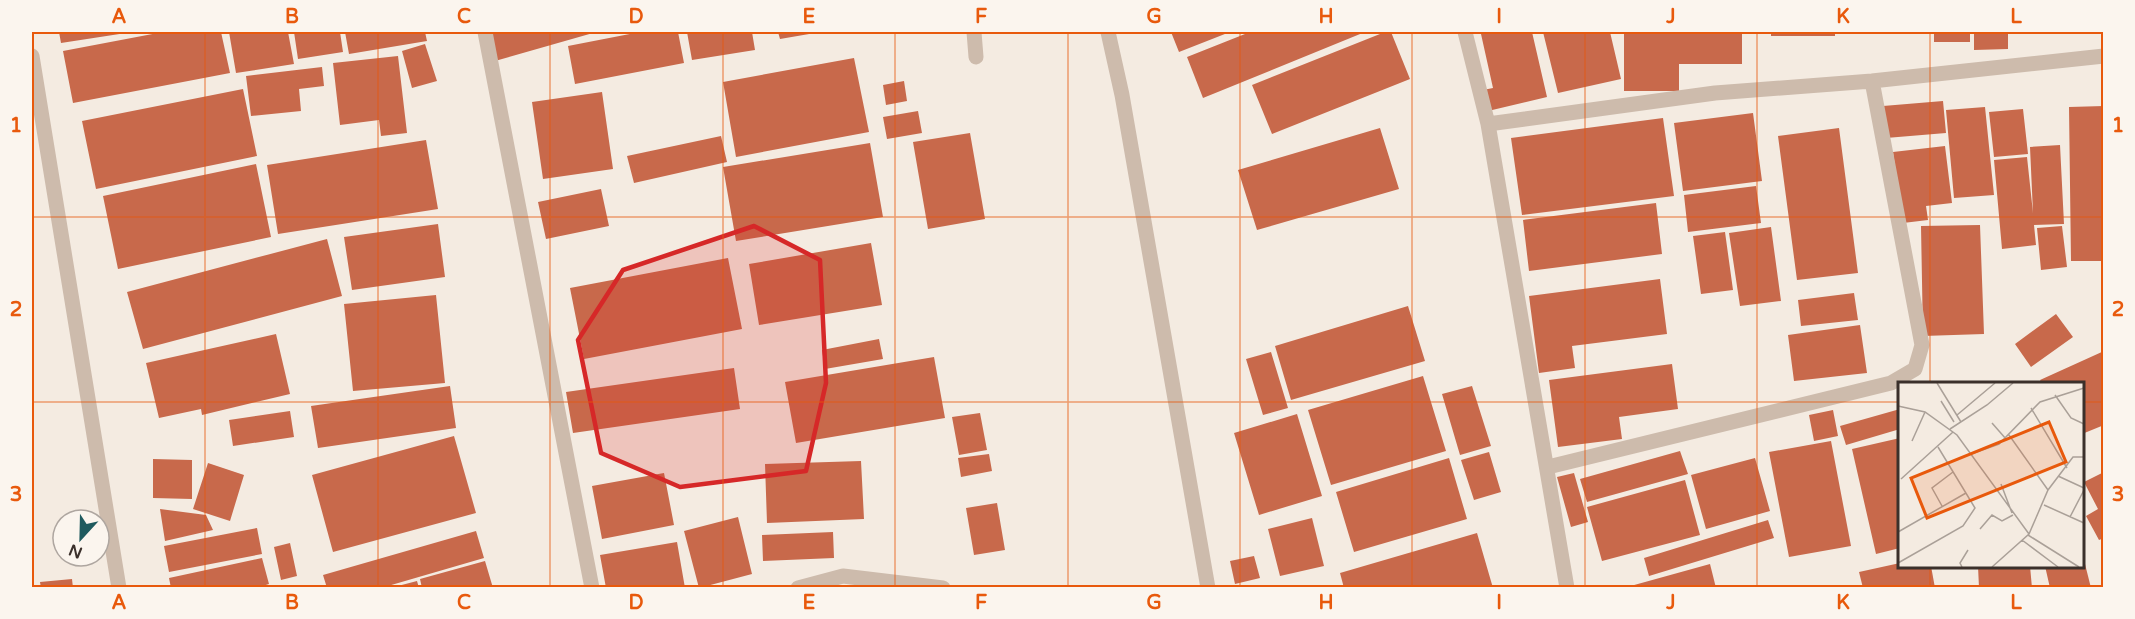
<svg xmlns="http://www.w3.org/2000/svg" width="2135" height="619" font-family="'Varela Round',sans-serif">
	<rect width="100%" height="100%" fill="#f4ebe1"/>
	<path fill="#c8694b" d="M59,32H126V33L61,43Z
		M163,32H221L230,73L73,103L63,51Z
		M229,32H288L294,64L236,73Z
		M294,32H340L343,52L298,59Z
		M345,32H425L427,41L349,54Z
		M486,32H593V33L495,61Z
		M640,32H678L684,63L575,84L568,46Z
		M687,32H752L755,50L692,60Z
		M778,32H814L815,33L780,39Z
		M1171,32H1230L1179,52Z
		M1250,32H1365L1203,98L1187,57Z
		M1385,32H1391L1410,79L1272,134L1252,85Z
		M1493,32H1532L1547,97L1488,111L1483,90L1493,88L1481,34Z
		M1543,32H1610L1621,79L1558,93Z
		M1624,32H1742V64H1679V91H1624Z
		M1771,32H1835V36H1771Z
		M1934,32H1970V42H1934Z
		M1974,32H2008V49L1974,50Z
		M425,44L437,81L412,88L402,51Z
		M398,56L407,133L381,136L379,120L340,125L333,63Z
		M854,58L869,132L736,157L723,82Z
		M322,67L324,86L299,89L301,111L251,116L246,76Z
		M904,81L907,101L886,105L883,85Z
		M243,89L257,156L96,189L82,121Z
		M602,92L613,169L543,179L532,102Z
		M1943,101L1946,133L1886,138L1883,106Z
		M2104,106V261H2071L2069,107Z
		M1985,107L1994,195L1954,198L1946,110Z
		M2023,109L2028,154L1994,157L1989,112Z
		M918,111L922,133L887,139L883,117Z
		M1753,113L1762,181L1683,191L1674,123Z
		M1663,118L1674,196L1522,215L1511,138Z
		M1380,128L1399,189L1257,230L1238,170Z
		M1839,128L1858,273L1797,280L1778,136Z
		M970,133L985,219L928,229L913,142Z
		M721,136L727,162L634,183L627,156Z
		M426,140L438,209L278,234L267,165Z
		M870,143L883,217L736,241L723,167Z
		M2060,145L2064,224L2034,225L2036,245L2002,249L1994,160L2027,157L2033,213L2030,147Z
		M1945,146L1952,203L1926,206L1928,220L1903,223L1893,152Z
		M256,164L271,237L118,269L103,196Z
		M1756,186L1761,223L1688,232L1684,195Z
		M601,189L609,226L546,239L538,202Z
		M1656,203L1662,254L1529,271L1523,220Z
		M438,224L445,277L352,290L344,237Z
		M1980,225L1984,334L1923,336L1921,226Z
		M2062,226L2067,267L2041,270L2037,228Z
		M1771,227L1781,301L1740,306L1729,233Z
		M1725,232L1733,290L1701,294L1693,236Z
		M327,239L342,296L143,349L127,292Z
		M871,243L882,305L759,325L749,264Z
		M728,258L742,329L584,359L570,288Z
		M1660,279L1667,334L1572,346L1575,368L1539,373L1529,296Z
		M1854,293L1858,320L1801,326L1798,300Z
		M436,295L445,383L353,391L344,304Z
		M1408,306L1425,361L1291,400L1275,346Z
		M2056,314L2073,337L2031,367L2015,344Z
		M1860,325L1867,373L1794,381L1788,335Z
		M276,334L290,394L202,415L201,409L159,418L146,363Z
		M879,339L883,359L825,369L822,350Z
		M2104,351V425L2082,434V384H2042L2040,380Z
		M1271,352L1288,408L1263,415L1246,359Z
		M934,357L945,418L796,443L785,382Z
		M1672,364L1678,409L1619,417L1622,439L1558,447L1549,380Z
		M734,368L740,409L573,433L566,392Z
		M1423,376L1446,451L1331,485L1308,410Z
		M450,386L456,428L318,448L311,406Z
		M1472,386L1491,446L1460,455L1442,394Z
		M1900,409V429L1846,445L1840,426Z
		M1833,410L1838,436L1814,441L1809,415Z
		M290,411L294,437L233,446L229,420Z
		M980,413L987,450L959,455L952,417Z
		M1297,414L1322,496L1259,515L1234,433Z
		M454,436L476,513L333,552L312,475Z
		M1900,438V548L1876,554L1852,449Z
		M1831,441L1851,546L1789,557L1769,452Z
		M1680,451L1688,474L1587,502L1580,479Z
		M1489,452L1501,492L1474,500L1461,460Z
		M989,454L992,471L961,477L958,458Z
		M1449,458L1467,519L1354,552L1336,492Z
		M1755,458L1770,511L1706,529L1691,475Z
		M153,459L192,460V499L153,498Z
		M861,461L864,519L767,523L765,464Z
		M208,463L244,475L230,521L193,509Z
		M2104,472V538L2099,540L2086,516L2098,509L2084,482Z
		M664,473L674,525L602,539L592,486Z
		M1574,473L1588,522L1571,527L1557,477Z
		M1685,480L1700,535L1602,561L1587,507Z
		M997,503L1005,550L974,555L966,508Z
		M160,509L206,515L213,530L165,541Z
		M738,517L752,574L699,588L684,531Z
		M1312,518L1324,566L1280,576L1268,529Z
		M1768,520L1774,538L1649,576L1644,558Z
		M257,528L262,554L169,572L164,546Z
		M476,531L484,558L381,588H327L323,575Z
		M833,532L834,558L763,561L762,535Z
		M1477,533L1493,588H1344L1340,573Z
		M677,542L685,588H606L600,555Z
		M290,543L297,576L281,580L274,547Z
		M2082,552L2091,588H2050L2045,566H2082Z
		M1254,556L1260,578L1235,584L1230,561Z
		M262,558L269,584L256,588H171L169,578Z
		M485,561L493,588H422L420,579Z
		M1900,563V566H1931L1935,588H1863L1859,572Z
		M1710,564L1716,588H1627V587Z
		M1978,566H2030L2032,588H1979Z
		M72,579L73,588H41L40,582Z
		M417,581L419,588H394V587Z"/>
	<g fill="none" stroke-linecap="round" stroke-linejoin="round">
		<path stroke="#cdbbac" stroke-width="15" d="M485,32L592,588
			M974,32L976,57
			M1108,32L1122,95L1208,588
			M1465,32L1488,124L1567,588
			M32,56L119,588
			M1488,124L1715,93L1872,81L2104,56
			M1548,467L1891,383L1915,369L1922,345L1872,81
			M798,588L843,576L943,588"/>
	</g>
	<path fill="#d62828" fill-opacity="0.2" stroke="#d62828" stroke-width="4.5" stroke-linejoin="round" d="M754,226L820,260L826,383L806,471L680,487L601,453L578,340L623,270Z"/>
	<path fill="none" stroke="#e8590c" stroke-width="1.5" stroke-opacity="0.55" d="M205,32V588M378,32V588M550,32V588M723,32V588M895,32V588M1068,32V588M1240,32V588M1412,32V588M1585,32V588M1757,32V588M1930,32V384M32,217H2104M32,402H1900M2082,402H2104M1930,566V588"/>
	<g transform="translate(1898 382)">
		<rect width="186" height="186" fill="#f4ebe1"/>
		<path fill="none" stroke="#aaa098" stroke-width="1.5" d="M39,1L63,40M157,13L173,36L186,42M43,19L56,40M0,24L27,30L59,53L131,152M133,26L169,86M59,33L97,1M94,41L108,57M52,47L89,23L115,1M111,53L150,108M14,59L27,30M73,72L101,62L142,20L186,6M160,94L186,106M3,97L55,50M103,102L114,131M146,123L186,141M44,124L34,106L55,90M172,135L186,108M82,147L94,133L104,139L115,133M0,150L68,111M130,153L181,185M124,158L160,185M0,181L65,144L77,126L40,65M64,185L62,181L70,168M94,185L131,152L150,108L175,75H186"/>
		<path fill="#e8590c" fill-opacity="0.15" stroke="#e8590c" stroke-width="3" d="M151,40L168,80L29,136L13,96Z"/>
		<rect width="186" height="186" fill="none" stroke="#3b302b" stroke-width="3"/>
	</g>
	<rect width="2135" height="619" fill="none" stroke="#fbf5ee" stroke-width="66"/>
	<g transform="translate(81 538) rotate(202)"><circle r="28" fill="#fbf5ee" stroke="#aea6a0" stroke-width="1.5"/>
	<path d="M0-4.5L10 22L0 15L-10 22Z" fill="#1f5a5e"/>
	<text y="-9" font-size="16" font-weight="bold" text-anchor="middle" fill="#3b302b">N</text>
	</g>
	<rect x="33" y="33" width="2069" height="553" fill="none" stroke="#e8590c" stroke-width="2"/>
	<g font-size="20" text-anchor="middle" font-weight="bold" fill="#e8590c">
		<text x="119" y="23">A</text>
		<text x="292" y="23">B</text>
		<text x="464" y="23">C</text>
		<text x="636" y="23">D</text>
		<text x="809" y="23">E</text>
		<text x="981" y="23">F</text>
		<text x="1154" y="23">G</text>
		<text x="1326" y="23">H</text>
		<text x="1499" y="23">I</text>
		<text x="1671" y="23">J</text>
		<text x="1843" y="23">K</text>
		<text x="2016" y="23">L</text>
		<text x="16" y="132">1</text>
		<text x="2118" y="132">1</text>
		<text x="16" y="316">2</text>
		<text x="2118" y="316">2</text>
		<text x="16" y="501">3</text>
		<text x="2118" y="501">3</text>
		<text x="119" y="609">A</text>
		<text x="292" y="609">B</text>
		<text x="464" y="609">C</text>
		<text x="636" y="609">D</text>
		<text x="809" y="609">E</text>
		<text x="981" y="609">F</text>
		<text x="1154" y="609">G</text>
		<text x="1326" y="609">H</text>
		<text x="1499" y="609">I</text>
		<text x="1671" y="609">J</text>
		<text x="1843" y="609">K</text>
		<text x="2016" y="609">L</text>
	</g>
</svg>
